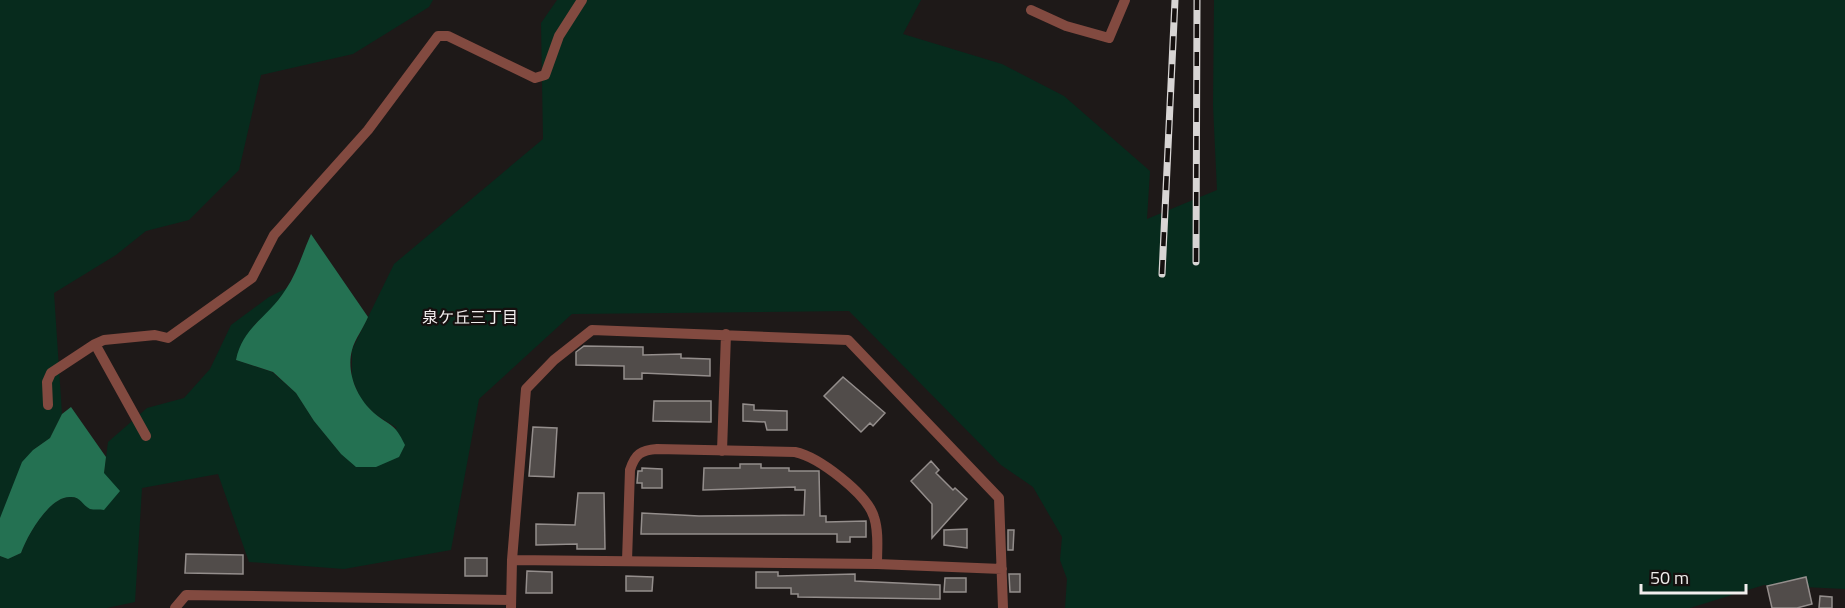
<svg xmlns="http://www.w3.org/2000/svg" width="1845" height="608" font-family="'Titillium Web','Noto Sans JP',sans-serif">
	<rect width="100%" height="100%" fill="#1e1918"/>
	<path fill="#072b1d" d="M0,0H433L429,7L353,54L261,75L239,170L189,220L146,231L116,255L54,293L62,414L50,438L33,450L0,518Z
		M557,0H921L903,34L1002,64L1064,96L1150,171L1147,219L1217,190L1213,106L1214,0H1845V589L1764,585L1690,608H1065L1067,579L1060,560L1062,537L1033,487L1001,465L849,311L572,314L479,399L451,550L344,569L249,562L218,474L142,488L135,602L107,608H0V556L8,559L21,553C27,536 50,495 71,497C80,497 85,504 91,509L104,473L108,442L147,408L184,398L210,369L231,325L269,297L287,288L270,311L255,324L236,360L272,372L296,393L314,421L341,454L397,428L375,414L361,400L352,378V350L394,264L543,139L541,23Z"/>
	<path fill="#247152" d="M311,234L368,317C364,327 355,339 352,350C346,373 357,398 374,413C391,427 394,422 405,445L399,457L376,467H356L341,454L314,421L296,393L273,372L236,360C243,326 269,317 286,289C297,273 303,252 311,234Z
		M71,407L106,457L104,473L120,491L104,510C100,509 94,510 90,509C82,505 81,497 71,497C50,495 27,536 21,553L8,559L0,556V518L22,462L33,450L50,438L62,414Z"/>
	<path fill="#514c4a" stroke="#948e8c" stroke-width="1.5" d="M584,346L643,347V355L681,354V358L710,359V376L642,373V379H624V366L576,365V352Z
		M843,377L885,413L873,426L870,423L861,432L824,396Z
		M654,401H711V422L653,421Z
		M743,404L754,405V410L787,411V430H767L765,422L743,421Z
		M533,427L557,428L554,477L529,476Z
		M931,461L939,470L936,473L953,490L955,488L967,499L932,538V504L911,481Z
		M740,464H761V468H789V471H819L820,516H826V522L866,521V537H850V542H837V534H641L642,513L699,516L804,515L805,490H795V487L703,490L704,468H740Z
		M642,468L662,469V488H642V483H637L638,471H642Z
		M578,493H604L605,549H577V544L536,545V524L575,525Z
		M967,529V548L944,545V530Z
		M1008,530H1014L1013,550H1008Z
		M186,554L243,555V574L185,573Z
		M465,558H487V576H465Z
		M527,571L552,572V593H526Z
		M756,572H778V576L855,574V581L940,585V599L798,597V594H791V588H756Z
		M1009,574H1020V592H1010Z
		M626,576L653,577L652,591H626Z
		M1806,577L1812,604L1797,608H1772L1767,586Z
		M945,578H966V592H944Z
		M1820,596L1832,597V608H1819Z"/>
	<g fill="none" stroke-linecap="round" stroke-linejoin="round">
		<path stroke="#824a40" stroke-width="10" d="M1031,10L1066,26L1109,38L1125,0
			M95,344L146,436
			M48,405L47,382L51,373L95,344L104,340L155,335L168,338L252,278L274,235L368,130L438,36H448L535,78L545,75L559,36L582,0
			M722,451L726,334
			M512,560L877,564L1002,569
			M627,561L630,470C635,454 641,450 657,449L795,452C819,457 867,494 874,517C879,532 877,549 877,564
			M175,608L186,595L511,600
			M511,608L512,560L526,389L554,360L592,330L848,340L999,498L1003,608"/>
		<g stroke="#d8d5d4" stroke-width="7">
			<path id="rail" d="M1196,262L1197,0
				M1162,274L1175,0"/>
		</g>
		<use href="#rail" stroke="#15100f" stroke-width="4.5" stroke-dasharray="14" stroke-linecap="butt"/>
	</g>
	<g text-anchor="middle" stroke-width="4.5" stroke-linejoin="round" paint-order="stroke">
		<g font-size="16" fill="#f1eeed" stroke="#15100f">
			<text x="470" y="323">泉ケ丘三丁目</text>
		</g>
	</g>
	<path d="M1641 584v9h105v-9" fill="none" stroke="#f1eeed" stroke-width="3"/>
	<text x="1650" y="584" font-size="18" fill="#f1eeed" stroke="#15100f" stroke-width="4.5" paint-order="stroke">50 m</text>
</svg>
